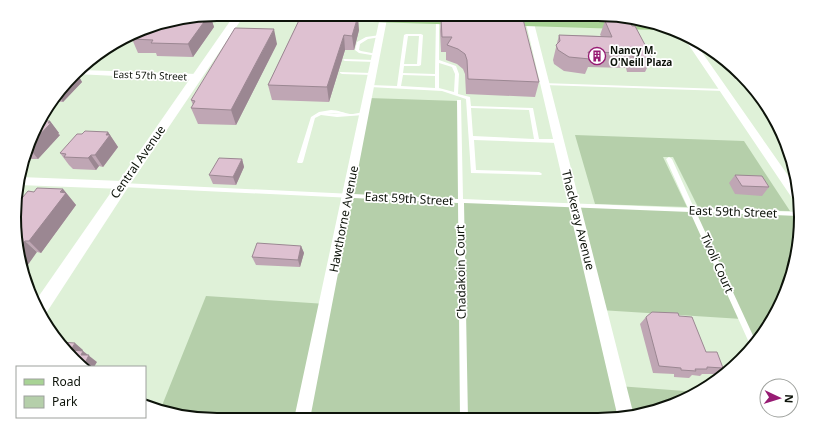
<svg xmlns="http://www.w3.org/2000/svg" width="815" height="434" font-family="'Noto Sans',sans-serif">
	<rect width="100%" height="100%" fill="#dff1d8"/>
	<path fill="#b5cfaa" d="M368,98L459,101L460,201L798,214L801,231L780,307L754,345L742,319L600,310L618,386L698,392L675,405L625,418L204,420L161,408L206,296L326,304Z
		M575,135L744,141L790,211L699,209L673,157H663L687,207L595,204Z"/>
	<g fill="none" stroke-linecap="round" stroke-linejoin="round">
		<path fill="#fff" fill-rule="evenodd" d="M436,19L439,20V60L456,66L459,74L458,94L470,97L471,106L533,108L539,139H558L561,141L558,143L474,140L476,170L539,172L541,173L542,174L541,175L471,173L466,99L442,91L370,87L368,86L370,85L397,86L404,35L406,34H421L423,35L421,65L419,66H404L403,73L435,74ZM408,36H419L417,64H404ZM439,63L452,67L455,74L454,92L439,88ZM403,75L435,76V88L401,86ZM471,108L529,110L534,139L473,136Z
			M380,35L382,36L381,37L368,39L360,44L359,50L361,51L377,54V56L359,53L355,50L357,42L366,37Z
			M344,59L375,60L377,61L375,62L345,61L343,60Z
			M340,72L372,73L374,74L372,75L342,74L340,73Z
			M542,83L724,89L726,90L724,91L544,85L542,84Z
			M457,100H461V101L463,199L688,208L666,159L669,157L672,159L694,208L798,212V216L696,212L756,342L753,348L751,347L690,212L464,203L468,419H460L458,203L122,187L119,185L122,183L458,199Z
			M331,110C338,110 344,113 350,114C356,114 361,111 366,114L364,115L337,117L321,115L315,118L303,162L302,163H298L297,162L311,117L319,112ZM326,113H334L343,114Z"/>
		<path fill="#fff" fill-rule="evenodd" d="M380,17L387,19L310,419H294Z
			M527,21L534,23L634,416L618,418L526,23Z
			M683,34L692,38L794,184L796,199L792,198L682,35Z
			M81,70L197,74L201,77L197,80L76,74Z
			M20,177L122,181L128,185L122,189L19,185Z"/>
		<path fill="#fff" fill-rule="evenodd" d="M235,14H245L127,189L43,318L34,303Z"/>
		<path fill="#a8d395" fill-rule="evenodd" d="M217,14H348L467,17L473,21L467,25L216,17L211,15Z
			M500,18L639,22L661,28L656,30L496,25L494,22L496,19Z"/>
	</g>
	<path fill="#bfa6b4" d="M302,14L359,30L354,50H345L329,102L272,100L268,85Z
		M210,15L214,27L193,57L157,56L156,53H138L132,39L152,25Z
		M441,17L539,82L535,97L466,94L465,74L463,69L457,64L446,60V52H441L440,31Z
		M605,21L652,58L645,72H627L626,68L588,67L585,74L564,71L554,64L553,60L559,35L601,36L600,35Z
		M277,44L236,125L198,124L191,108L193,105L191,100Z
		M722,61L746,79H735Z
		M76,75H78L82,82L63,102L51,101Z
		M41,121H50L59,133L58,134L60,135L38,159H24Z
		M108,132L118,147L103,167L99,166L96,170L73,169L69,165L60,153L82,134Z
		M242,159L244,167L236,185L213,184L209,175Z
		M735,175L769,187L762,196L735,194L729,183Z
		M63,189L76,205L41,253L37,252L14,231Z
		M301,246L304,253L300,267L256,265L252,257Z
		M679,316L706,352L723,368L715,374H702L700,376L692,375L689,378L674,377V374L653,373L640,324L646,317Z"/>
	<path fill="#9b8792" d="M209,15H210L214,27L193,57L188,44Z
		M358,16L359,30L354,50L352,36Z
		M274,29L277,44L236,125L231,110Z
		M344,35L345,50L329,102L327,87Z
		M78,75L82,82L63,102L59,95Z
		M50,121L59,133L58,134L60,135L38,159L29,148Z
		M108,132L118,147L103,167L95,155L106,135Z
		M91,155L99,166L96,170L88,158Z
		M242,159L244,167L236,185L233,177Z
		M63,189L76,205L41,253L29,241Z
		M25,241L37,252L25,269L19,249Z
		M301,246L304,253L300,267L298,260Z
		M75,343L83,350L80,357L71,350Z
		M83,351L97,362L94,367H83L81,355Z"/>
	<path fill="#dec1d1" stroke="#9b8792" d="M302,14L358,16L352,36L344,35L327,87L268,85Z
		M209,15L188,44L151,43L153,40L132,39L140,31L152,25Z
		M441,17L523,19L539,82L468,79L467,60L465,54L458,49L447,45L452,37H442Z
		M605,21H628L632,26H635L652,58L633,57L632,53L588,52L590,59L569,57L558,50L556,45L560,41L559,35L612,37Z
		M235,28L274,29L231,110L191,108L195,101L191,100Z
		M76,75H78L59,95H57Z
		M41,121H50L48,123H51L29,146Z
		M85,131L108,132L106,135H110L95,155H91L88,158L64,157L66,154L60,153L77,134H82Z
		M219,158L242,159L233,177L209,175Z
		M735,175L762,176L769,187L742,186Z
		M37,188L63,189L60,192L66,193L29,241H25L19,249L14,231L17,204L28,191L34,192Z
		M257,243L301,246L298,260L252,257Z
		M652,312L678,313L679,316L692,317L706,352H717L723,368L707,367V369H695L696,371L681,370V368L659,366L646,317Z
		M60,342L75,343L71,350L83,351L81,355H89L83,367L73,360Z"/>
	<defs>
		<g id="building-ring" transform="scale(0.9)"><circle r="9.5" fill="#fff" stroke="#971b73" stroke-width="1.5"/><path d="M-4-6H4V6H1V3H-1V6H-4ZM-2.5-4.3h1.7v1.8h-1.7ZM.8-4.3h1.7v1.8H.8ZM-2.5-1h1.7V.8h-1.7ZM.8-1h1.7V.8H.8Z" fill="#971b73"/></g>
	</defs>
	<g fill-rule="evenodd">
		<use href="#building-ring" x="597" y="56"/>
	</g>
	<g text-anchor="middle" stroke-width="3.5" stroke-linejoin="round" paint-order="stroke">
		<g font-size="10" font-weight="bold" fill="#0d130a" stroke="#fff" text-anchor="start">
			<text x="610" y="54">Nancy M.<tspan x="610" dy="12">O'Neill Plaza</tspan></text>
		</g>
		<g font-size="10" fill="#0d130a" stroke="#fff">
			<text transform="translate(150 75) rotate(2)" y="4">East 57th Street</text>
		</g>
		<g font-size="12" fill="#0d130a" stroke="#fff">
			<text transform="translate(138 162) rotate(-55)" y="4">Central Avenue</text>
			<text transform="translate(409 199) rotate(3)" y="4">East 59th Street</text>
			<text transform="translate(733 212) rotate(2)" y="4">East 59th Street</text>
			<text transform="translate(344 219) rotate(-79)" y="4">Hawthorne Avenue</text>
			<text transform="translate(578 220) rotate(76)" y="4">Thackeray Avenue</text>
			<text transform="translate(717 263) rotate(66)" y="4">Tivoli Court</text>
			<text transform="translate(461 272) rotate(-91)" y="4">Chadakoin Court</text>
		</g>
	</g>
	<path d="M0 0H815V434H0ZM217 21H598A196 196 0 0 1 794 217V217A196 196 0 0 1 598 413H217A196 196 0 0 1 21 217V217A196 196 0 0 1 217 21Z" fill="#fff" fill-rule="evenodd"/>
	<path fill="none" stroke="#0d130a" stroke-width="2" d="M217 21H598A196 196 0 0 1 794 217V217A196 196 0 0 1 598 413H217A196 196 0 0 1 21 217V217A196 196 0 0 1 217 21Z"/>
	<rect x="16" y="366" width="130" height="52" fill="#ffffff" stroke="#9ea19d"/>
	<rect x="24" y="379" width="20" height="6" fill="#a8d395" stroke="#9ea19d"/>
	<text x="52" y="386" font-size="12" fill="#0d130a">Road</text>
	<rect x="24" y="396" width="20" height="12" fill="#b5cfaa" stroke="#9ea19d"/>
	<text x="52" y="406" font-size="12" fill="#0d130a">Park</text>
	<g transform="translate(779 398) rotate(94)"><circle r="19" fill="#ffffff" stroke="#9ea19d"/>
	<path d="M0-3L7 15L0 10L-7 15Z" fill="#971b73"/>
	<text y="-6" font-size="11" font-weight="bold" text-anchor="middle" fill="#0d130a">N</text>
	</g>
</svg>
